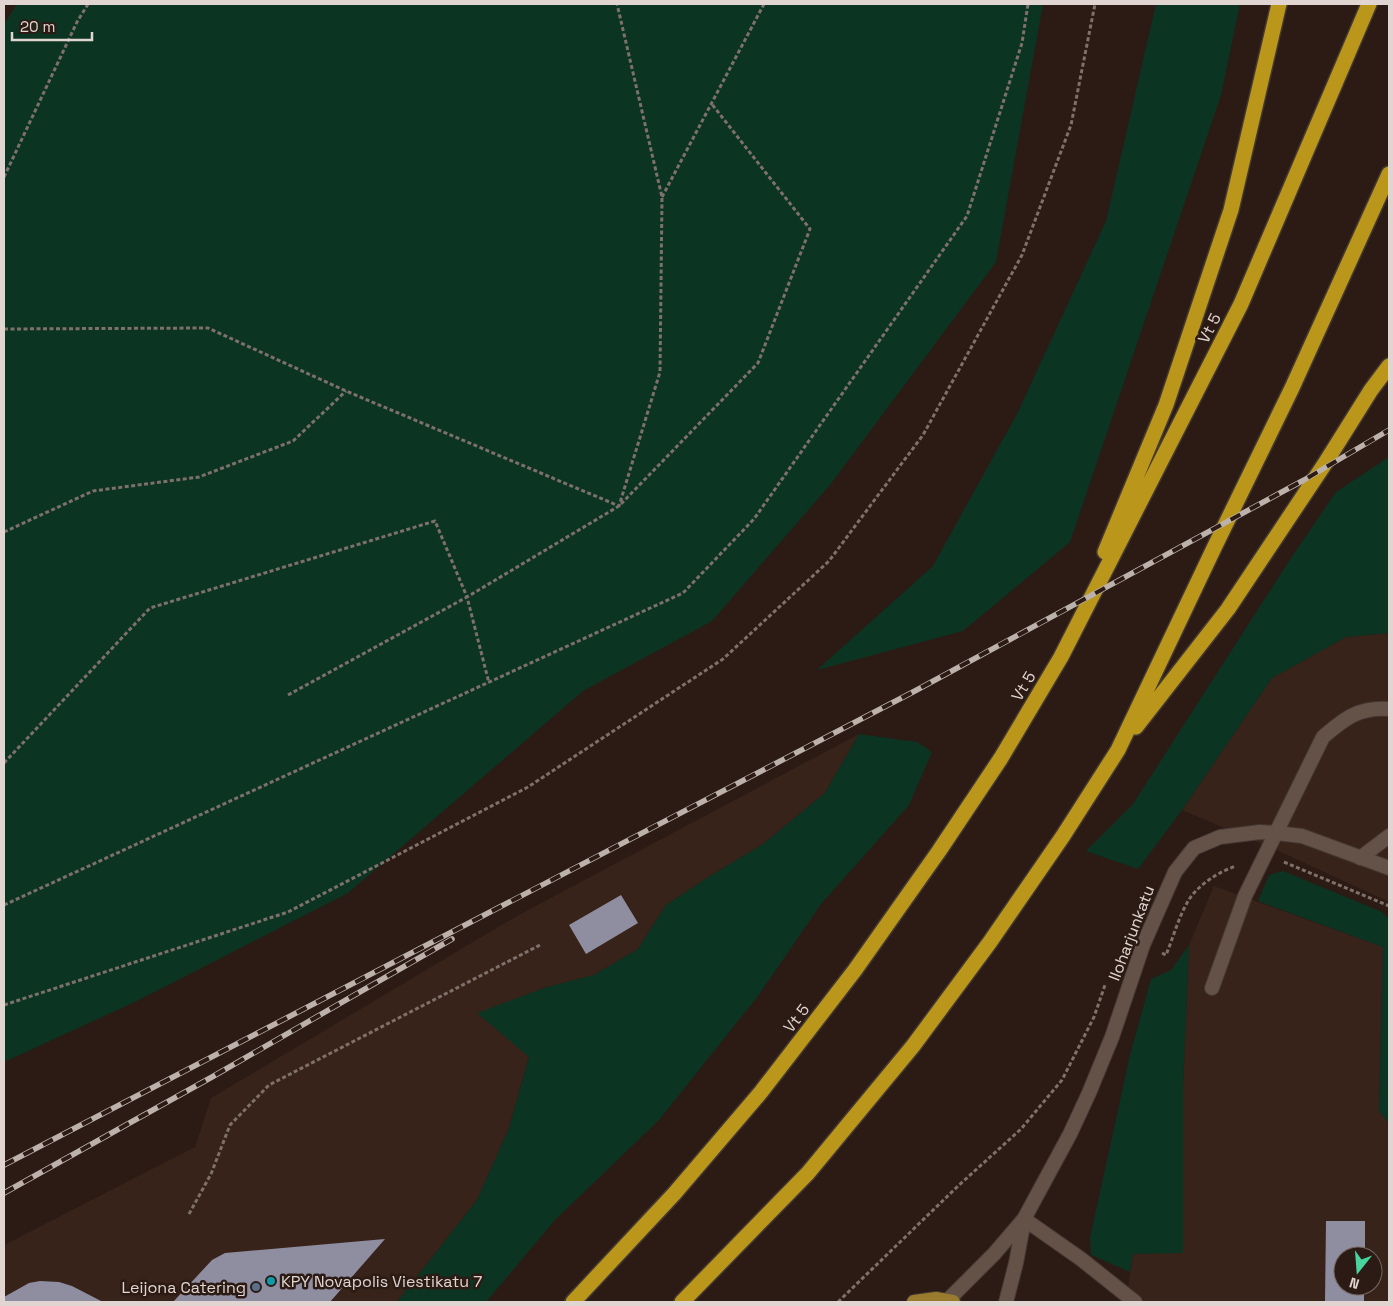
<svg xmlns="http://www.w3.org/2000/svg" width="1393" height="1306" font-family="'Space Grotesk',sans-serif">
	<rect width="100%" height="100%" fill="#2b1b14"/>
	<path fill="#372319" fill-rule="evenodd" d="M1389,633V902L1283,853L1182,810L1272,678L1346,637Z
		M859,734L825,793L763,844L707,878L666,905L638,949L594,975L547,987L478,1013L529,1056L509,1128L477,1200L397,1302H4V1245L195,1147L211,1098L515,917Z
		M1214,886L1383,947L1379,1111L1389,1124V1302H1126L1133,1254L1183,1252V1087L1189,945ZM1343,1256H1373V1286H1343Z"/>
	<path fill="#0c3422" d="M17,4H1043L996,262L830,485L712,621L583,691L348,893L137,1001L4,1062V24Z
		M1156,4H1240L1221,95L1070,542L963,631L817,670L933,566L1018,412L1106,221Z
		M1389,457V633L1346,637L1272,678L1182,810L1138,869L1086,851L1133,804L1291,558L1336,492Z
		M859,734L917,742L932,752L909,805L821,904L758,996L659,1120L555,1220L486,1302H397L477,1200L509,1128L529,1057L477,1013L547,987L594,975L638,949L666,905L707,878L763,844L825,793Z
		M1283,871L1382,912L1389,919V1124L1379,1111L1383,947L1258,901L1269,875Z
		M1189,945L1183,1087V1253L1133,1254L1130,1272L1091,1255L1090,1238L1130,1055L1151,979L1171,970Z"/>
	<path fill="#8f8ea1" d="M621,895L638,923L586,954L569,925Z
		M1326,1221H1365V1256H1343V1286H1364V1302H1325Z
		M385,1239L330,1302H173L212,1260L225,1253Z
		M40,1281L59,1282L72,1286L103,1302H4V1297L29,1283Z"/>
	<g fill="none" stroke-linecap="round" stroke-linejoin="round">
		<g stroke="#443833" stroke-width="16">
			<path id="service" d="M1360,858L1389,836
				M1212,988L1245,896L1323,737C1345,718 1359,707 1389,709
				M1024,1219L1081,1259L1135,1302"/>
		</g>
		<g stroke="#443833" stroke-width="16">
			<path id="minor" d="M947,1301L994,1254L1024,1219L1070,1134L1089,1093L1112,1037L1143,945L1175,872L1194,848L1220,837L1260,832L1276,833L1302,836L1389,868
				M1006,1302L1016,1263L1024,1220"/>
		</g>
		<g stroke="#443833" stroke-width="16">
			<path id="primary" d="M914,1302L936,1299L953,1302"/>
		</g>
		<g stroke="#443833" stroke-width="18">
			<path id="motorway" d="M1105,552L1166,405L1231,210L1279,4
				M1136,727L1228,609L1324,465L1371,390L1389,366
				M573,1302L674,1194L761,1092L855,970L939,851L1001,758L1061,657L1241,304L1369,4
				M682,1302L808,1173L913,1046L990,942L1063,836L1118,750L1214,548L1292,388L1389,174"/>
		</g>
		<path stroke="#7e706a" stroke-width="3" stroke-dasharray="4 2.5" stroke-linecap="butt" d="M4,177L77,22L88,4
			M662,197L764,4
			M4,329L208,328L346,391L619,506L660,372L662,197L617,4
			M4,532L93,491L199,477L293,441L346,391
			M288,695L467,597L489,683
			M4,763L150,608L435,521L467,597L619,506L758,363L810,229L711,103
			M1284,862L1389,906
			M4,905L683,593L754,519L967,216L1022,43L1028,4
			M1162,953L1166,955C1173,938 1178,919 1187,903C1196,886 1218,872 1236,866
			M4,1005L288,912L528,787L723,659L829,561L923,435L1022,255L1071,125L1095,4
			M189,1214L211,1174L230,1125L269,1085L540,945
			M838,1302L958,1186L1021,1129L1062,1080L1094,1017L1105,985"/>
		<use href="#service" stroke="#645249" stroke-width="14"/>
		<use href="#minor" stroke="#645249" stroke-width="14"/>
		<use href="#primary" stroke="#987b2d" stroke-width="14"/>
		<use href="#motorway" stroke="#ba961a" stroke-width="15"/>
		<g stroke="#bdb1ac" stroke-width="5.5">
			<path id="rail" d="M4,1165L913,692L1304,480L1389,430
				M4,1193L212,1077L452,939"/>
		</g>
		<use href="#rail" stroke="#2b1b14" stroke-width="4" stroke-dasharray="11" stroke-linecap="butt"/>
	</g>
	<circle fill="#0f9aa8" stroke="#2b1b14" stroke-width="2" cx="271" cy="1281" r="5"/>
	<circle fill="#5c6f8a" stroke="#2b1b14" stroke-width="2" cx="256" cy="1287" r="5"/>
	<g text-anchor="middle" stroke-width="5" stroke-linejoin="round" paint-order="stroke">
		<g font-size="16" fill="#e0d5d0" stroke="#2b1b14">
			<text transform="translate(1209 328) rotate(-63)" y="6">Vt 5</text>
			<text transform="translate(1023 686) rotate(-59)" y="6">Vt 5</text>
			<text transform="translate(1131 933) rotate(-69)" y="6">Iloharjunkatu</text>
			<text transform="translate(796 1018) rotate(-52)" y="6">Vt 5</text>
		</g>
		<g font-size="16" fill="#e0d5d0" stroke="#2b1b14" text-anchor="start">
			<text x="281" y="1287">KPY Novapolis Viestikatu 7</text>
			<text x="246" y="1293" text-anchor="end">Leijona Catering</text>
		</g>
	</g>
	<rect width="1393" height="1306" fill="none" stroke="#e0d5d0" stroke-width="10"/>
	<g transform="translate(1358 1271) rotate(197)"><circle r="24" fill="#2b1b14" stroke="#73655f"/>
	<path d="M0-4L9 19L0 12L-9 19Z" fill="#48d49d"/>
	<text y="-8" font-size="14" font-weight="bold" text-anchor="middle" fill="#e0d5d0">N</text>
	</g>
	<path d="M12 32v8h80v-8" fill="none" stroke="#e0d5d0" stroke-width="2.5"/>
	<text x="20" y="32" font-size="15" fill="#e0d5d0" stroke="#2b1b14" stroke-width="4" paint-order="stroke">20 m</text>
</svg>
